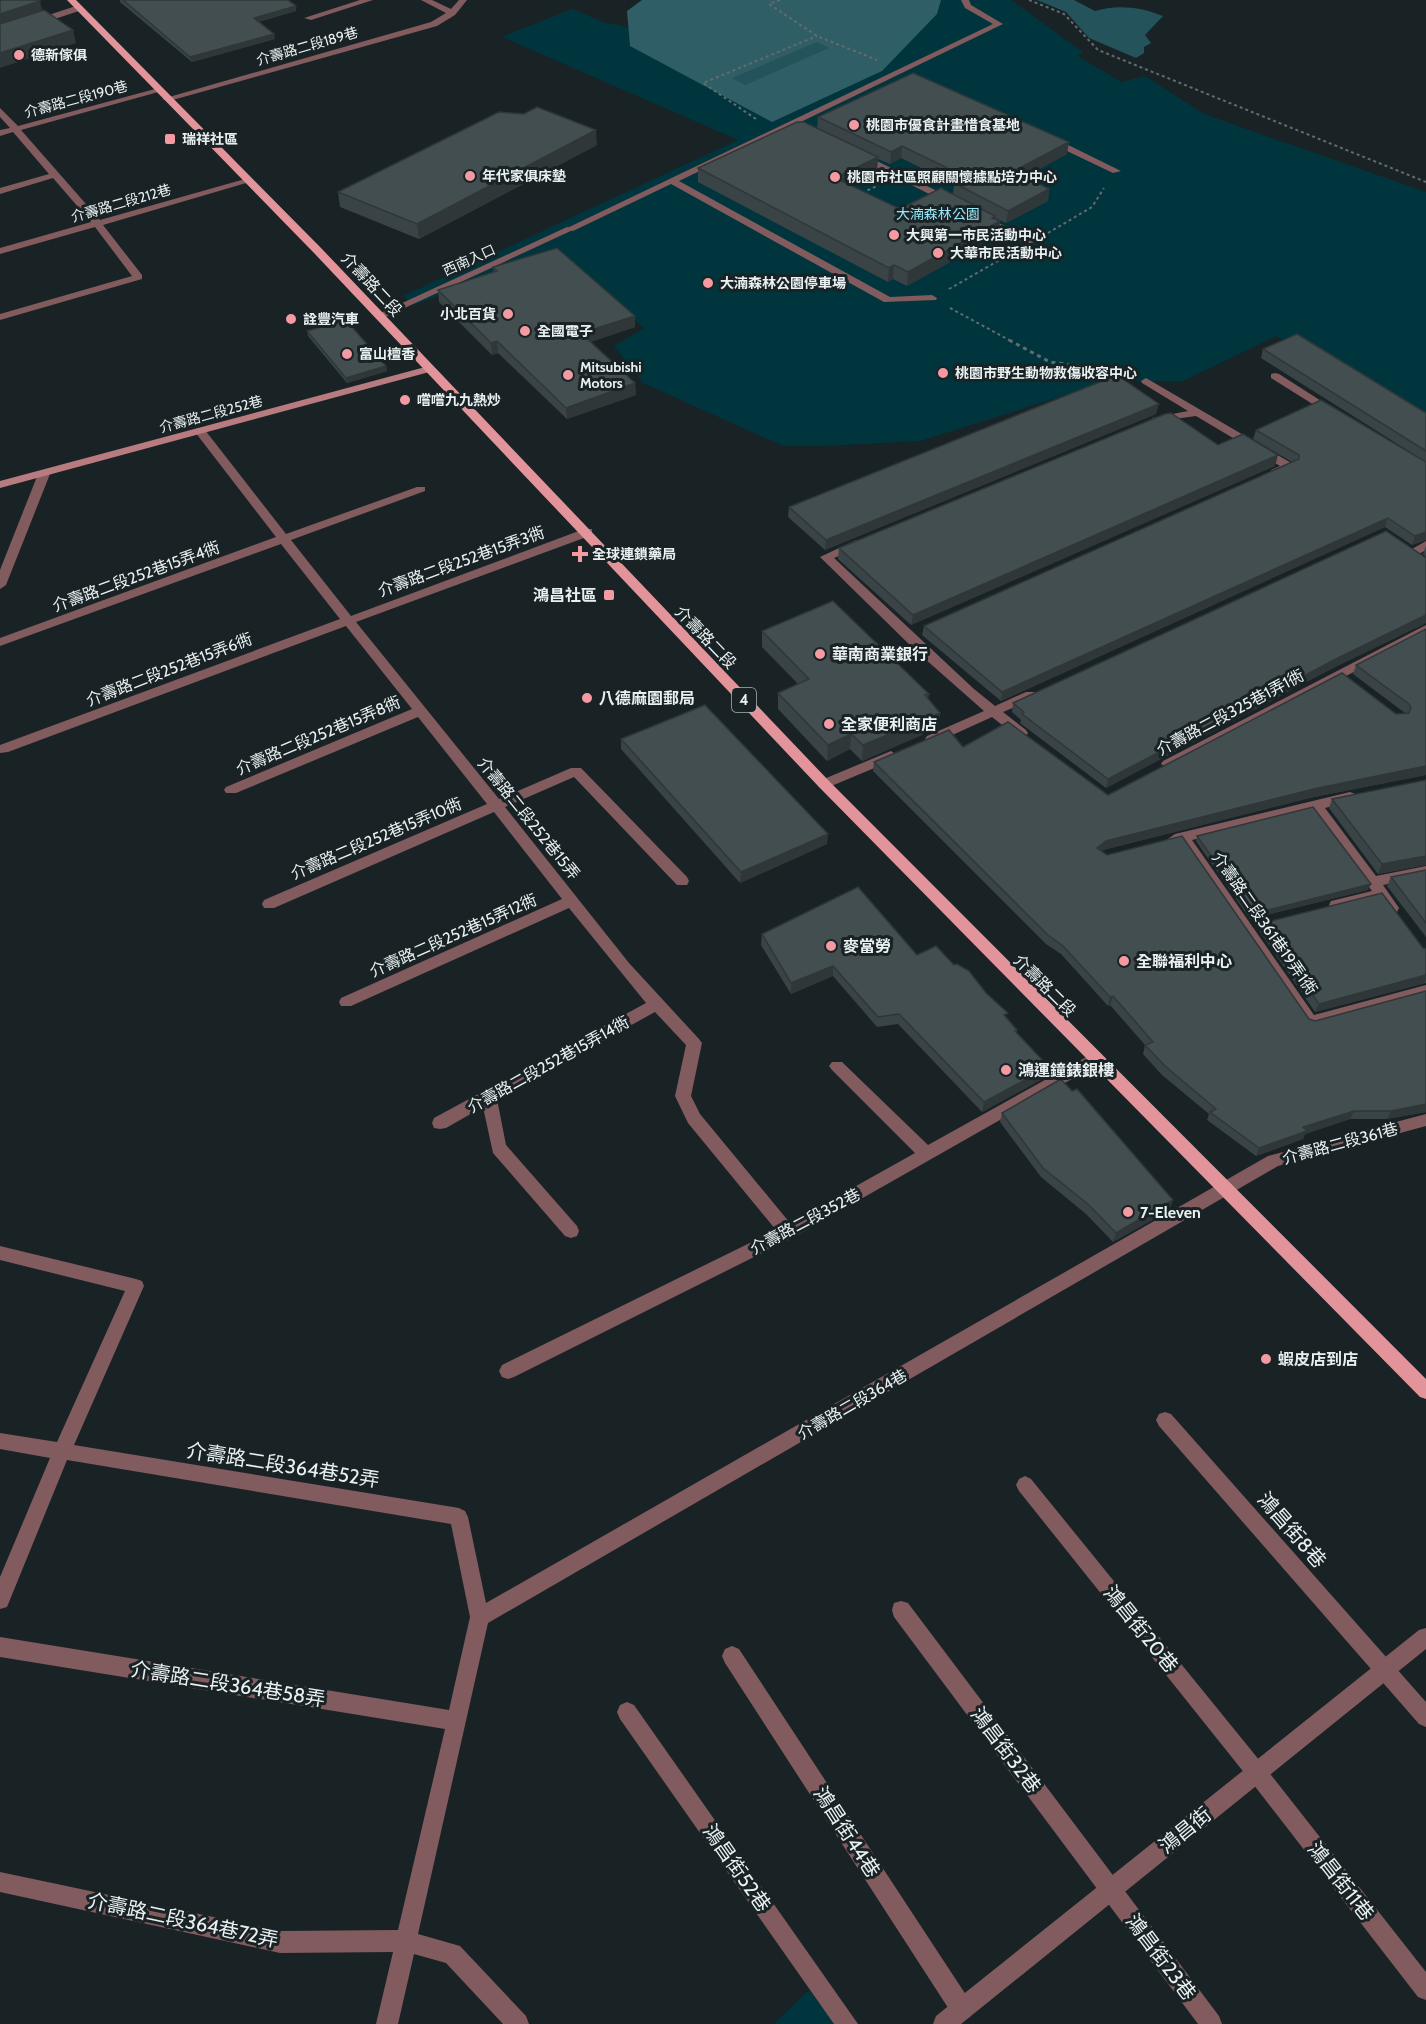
<svg xmlns="http://www.w3.org/2000/svg" width="1426" height="2024" font-family="Cabin,'Noto Sans TC',sans-serif">
	<rect width="100%" height="100%" fill="#192325"/>
	<path fill="#01353d" d="M677,0H1011L1083,52L1078,56L1121,82L1145,76L1204,114L1426,192V413L1276,336L1183,381H1111L920,441L823,446H783L643,383L614,346L644,328L561,258L489,276L415,305L403,296L738,140L502,37L572,9L603,22L634,29Z
		M809,1990L835,2024H774Z"/>
	<path fill="#305e67" d="M642,0H941L937,14L882,71L772,122L630,46L627,11Z"/>
	<path fill="#24535b" d="M1037,0H1074L1095,11C1116,4 1142,7 1163,16L1145,35L1151,43L1144,47V53L1136,58L1089,38L1066,12Z
		M817,42L829,48L745,85L732,78Z"/>
	<g fill="none" stroke-linecap="round" stroke-linejoin="round">
		<path stroke="#626b6d" stroke-width="2" stroke-dasharray="3 3" stroke-linecap="butt" d="M780,0L769,4L817,36L877,60
			M1029,0L1064,14L1098,50L1426,182
			M756,119L703,83L817,36
			M862,193L877,186
			M1048,233L1092,207L1104,188
			M949,289L1010,254
			M950,308L1011,341"/>
		<path stroke="#626b6d" stroke-width="3" stroke-dasharray="4 4" stroke-linecap="butt" d="M1009,340L1050,362L1127,372"/>
		<path fill="#815b5e" fill-rule="evenodd" d="M360,0H373L311,20L304,18Z
			M421,0H432L451,9L459,0H467L455,15L437,26L169,101L162,99L431,22L446,13Z
			M79,5L83,8L82,10L0,37V31Z
			M155,89L162,91L21,130L100,220L245,179L253,181L103,225L142,275V279L0,320V314L132,276L95,227L0,254V248L91,222L53,178L0,194V188L49,174L13,132L0,136V130L10,128L0,117V108L18,126Z
			M567,227L575,229L383,318L374,316Z
			M1275,373L1279,374L1340,413L1338,415H1330L1271,378V374Z
			M1146,378L1293,464L1295,466L1279,474H1271V470L1280,466L1196,416L1152,422V418L1188,411L1142,383L1141,381Z
			M201,429L205,430L286,534L417,487H425V491L291,540L351,616L584,529H592V535L356,622L499,799L571,768H581L687,877L689,881L687,885H677L574,777L505,807L629,963L699,1039L702,1043L691,1096L700,1114L790,1223L915,1153L832,1070L829,1066L832,1062H842L928,1145L1090,1055H1100L1103,1059L1100,1063L794,1237L514,1377L508,1379L502,1377L499,1371L502,1365L776,1230L688,1123L675,1096L686,1045L655,1012L497,1099L506,1145L577,1226L579,1231L577,1236L571,1238L565,1236L493,1153L483,1107L446,1128L440,1129L434,1128L432,1123L434,1118L646,1003L569,908L351,1006H341L339,1002L341,998L562,899L494,812L274,908H264L262,904L264,900L487,804L418,717L236,793H226L224,790L226,787L412,709L346,626L8,752L0,753V745L340,619L281,544L0,646V638L276,537L195,432Z
			M44,471L50,474L6,585L0,589V570L38,474Z
			M856,540L862,544L860,547L834,558L974,689L995,706L1026,692H1036L1037,695L1036,698L1003,712L1026,730L1028,733L1026,736H1016L992,717L937,742H927L925,739L927,736L984,711L916,651L820,557Z
			M1426,541V550L1419,554L1426,559V569L1405,553Z
			M1426,625V634L1173,767L1168,769L1161,764L1163,761Z
			M891,751L898,756L896,759L829,787H819L817,784L819,781Z
			M1350,792L1355,794L1357,797L1355,800L1325,808L1376,876L1426,866V876L1383,885L1399,908L1397,912H1387L1378,900L1336,910L1331,909L1329,905L1331,901L1372,891L1313,811L1192,840L1314,1015L1426,985V997L1311,1028L1306,1026L1180,843H1170L1168,839L1175,834Z
			M1426,1114V1126L1278,1166L488,1623L418,1934L460,1946L526,2016L529,2024H503L446,1963L414,1954L398,2024H376L393,1952L280,1953L0,1892V1872L280,1931L398,1930L445,1729L0,1657V1637L449,1710L470,1617L451,1524L67,1460L7,1607L0,1609V1577L50,1458L0,1449V1433L57,1442L125,1291L0,1260V1246L136,1279L142,1281L144,1286L74,1445L459,1508L465,1511L468,1517L486,1603L1268,1156Z
			M1165,1412L1171,1414L1426,1702V1727L1419,1724L1159,1426L1156,1420L1159,1414Z
			M1025,1476L1031,1479L1264,1766L1426,1972V2000L1418,1997L1250,1780L1019,1491L1016,1485L1019,1479Z
			M901,1601L908,1603L1219,2016L1222,2024H1198L894,1617L892,1610L894,1603Z
			M732,1646L739,1649L970,2001L973,2009L970,2017L962,2020L954,2017L725,1663L722,1656L725,1649Z"/>
		<path fill="#815b5e" fill-rule="evenodd" d="M961,0H969L971,5L1003,24L679,181L890,297L932,295L937,298L936,300L884,302L671,184L573,231L565,229L993,24L965,8Z
			M1046,137H1052L1121,171L1113,173L1046,141Z
			M859,152L953,199L955,201L947,203L856,157V153Z
			M982,215L1034,240L1035,242L1026,244L979,220L977,218Z
			M1426,1628V1649L961,2024H933L936,2016L1419,1630Z
			M627,1702L634,1705L858,2024H834L620,1719L617,1712L620,1705Z"/>
		<path fill="#b87b80" fill-rule="evenodd" d="M429,366L433,367V371L0,488V481Z"/>
		<path fill="#e3949a" fill-rule="evenodd" d="M67,0H76L322,249L829,781L1426,1379V1399L1420,1397L819,787L314,253Z"/>
	</g>
	<path fill="#3a4346" fill-rule="evenodd" d="M120,0H288L296,11L258,22L275,39L192,62L120,2Z
		M818,117L1067,154L1025,177L1049,189L1048,201L1006,223L995,218V219L1000,221L998,235L907,286L893,279L888,282L698,182V168L817,128ZM901,158L954,184L953,194L900,209L849,184L877,170L878,159L890,164Z
		M597,145L419,239L340,207L338,192Z
		M493,267L635,316V327L590,342L635,383L636,395L567,419L498,353L492,355L439,302L438,290L494,273Z
		M307,331L386,366L387,371L347,383L308,336Z
		M1263,349L1426,413V540L1412,545L1385,527L1001,701L922,635L924,626L1292,462L1253,439L1256,430L1426,462L1261,358Z
		M1156,414L825,550L788,517L789,507Z
		M1218,445L1275,466L911,625L838,559L839,548Z
		M1426,546V557L1423,554Z
		M1426,558V623L1333,668L1106,788L1020,723L1021,720L1012,712L1013,703Z
		M1426,629V775L1314,797L1103,850L1102,851L1309,1019L1315,1021L1426,991V1112L1387,1119H1350L1305,1134L1303,1139L1256,1156L1207,1120L1209,1114L1162,1075L1143,1054L1145,1045L1110,1005L1108,1006L1061,954L1046,944L873,771L874,762L963,747L1108,795L1396,714L1405,713L1353,674L1356,665Z
		M762,631L929,694L928,699L940,713L938,728L862,761L850,749L827,761L778,709V693L798,684L762,647Z
		M621,739L827,844L740,883L621,749Z
		M1426,780V865L1378,874L1329,808L1332,799Z
		M1197,836L1368,890L1250,919L1196,841Z
		M1426,870V937L1387,886L1391,877Z
		M1263,923L1426,949V983L1315,1012L1260,932Z
		M762,934L917,955L954,965L986,993L1017,1030V1033L1046,1077L982,1112L898,1024L877,1027L833,976L791,994L761,945Z
		M1002,1113L1170,1210L1113,1242L1086,1214L1041,1177L1000,1122Z"/>
	<path fill="#2f3739" d="M40,1L43,14L0,29V14Z
		M296,6V11L255,23L254,18Z
		M73,30L76,43L0,68V53Z
		M274,34L275,39L192,62L190,57Z
		M596,130L597,145L419,239L417,224Z
		M1069,142L1067,154L1012,184L1014,171Z
		M902,146L901,158L890,164L891,152Z
		M878,157L877,170L835,191V178Z
		M1049,189L1048,201L1006,223L1008,211Z
		M995,216L994,224L1000,221L998,235L907,286L908,272Z
		M894,265L893,279L888,282L889,268Z
		M635,316V327L582,345L581,333Z
		M497,341L498,353L492,355L491,343Z
		M386,366L387,371L347,383L346,378Z
		M635,383L636,395L567,419L566,408Z
		M1159,404L1156,414L825,550L826,540Z
		M1278,455L1275,466L911,625L913,615Z
		M1388,518L1385,527L1001,701L1002,692Z
		M1426,532V540L1412,545L1415,536Z
		M1426,615V623L1333,668L1106,788L1108,779L1336,659Z
		M940,713L938,728L862,761L863,745Z
		M851,734L850,749L827,761L828,745Z
		M1426,766V775L1314,797L1103,850L1095,857L1097,848L1106,841L1318,788Z
		M828,834L827,844L740,883L741,872Z
		M1426,856V865L1378,874L1382,864Z
		M1371,884L1368,890L1250,919L1252,914Z
		M833,966V976L791,994V983Z
		M1426,975L1425,983L1315,1012L1319,1004Z
		M1113,996L1110,1005L1108,1006L1110,997Z
		M1049,1067L1046,1077L982,1112L984,1102Z
		M1426,1104V1112L1387,1119L1391,1111Z
		M1354,1111L1350,1119L1305,1134L1303,1139L1256,1156L1259,1148L1303,1127Z
		M1173,1200L1170,1210L1113,1242L1116,1233Z"/>
	<path fill="#434e51" stroke="#2f3739" stroke-width="1.5" d="M0,0H38L40,1L0,14Z
		M123,0H288L296,6L254,18L274,34L190,57Z
		M44,10L73,30L0,53V24Z
		M913,73L1069,142L1014,171L1049,189L1008,211L954,183L966,177L902,146L891,152L818,117Z
		M537,107L596,130L417,224L338,192L499,112L524,114Z
		M797,122H804L878,157L835,178L900,209L941,188L995,216L992,218L1000,221L908,272L894,265L889,268L698,168Z
		M557,248L635,316L581,333L635,383L566,408L497,341L491,343L438,290L497,271L493,267Z
		M346,320L386,366L346,378L307,331Z
		M1297,334L1426,413V451L1263,349Z
		M1117,375L1159,404L826,540L789,507Z
		M1321,400L1426,462V532L1415,536L1388,518L1002,692L924,626L1299,459V455L1256,430Z
		M1171,413L1218,445L1243,434L1278,455L913,615L839,548L1165,414Z
		M1386,531L1426,558V615L1336,659L1108,779L1022,714L1024,712L1013,703Z
		M833,601L929,694L925,695L940,713L863,745L851,734L828,745L778,693L809,679L762,631Z
		M1426,629V766L1318,788L1106,841L1097,848L1107,855L1182,836L1309,1019L1315,1021L1426,991V1104L1391,1111H1354L1303,1127L1307,1131L1259,1148L1210,1112L1216,1109L1165,1066L1145,1045L1153,1042L1113,996L1110,997L1063,946L1048,935L874,762L949,730L963,747L1008,722L1108,795L1342,673L1396,714L1409,713L1411,707L1409,704L1356,665Z
		M705,705L828,834L741,872L621,739Z
		M1426,780V856L1382,864L1332,799Z
		M1313,807L1371,884L1252,914L1197,836Z
		M1426,870V923L1391,877Z
		M858,887L917,955L936,946L954,965L957,964L969,971L986,993L1008,1013L1004,1015L1017,1030L1015,1031L1049,1067L984,1102L899,1014L878,1017L833,966L791,983L762,934Z
		M1382,893L1423,948L1426,949V975L1319,1004L1263,923Z
		M1061,1079L1072,1091L1077,1089L1173,1200L1116,1233L1089,1205L1043,1168L1002,1113Z"/>
	<g fill="#f49aa2" stroke="#192325" stroke-width="2">
		<circle cx="19" cy="55" r="6"/>
		<circle cx="854" cy="125" r="6"/>
		<rect x="164" y="133" width="12" height="12" rx="3"/>
		<circle cx="470" cy="176" r="6"/>
		<circle cx="835" cy="177" r="6"/>
		<circle cx="894" cy="235" r="6"/>
		<circle cx="938" cy="253" r="6"/>
		<circle cx="708" cy="283" r="6"/>
		<circle cx="508" cy="314" r="6"/>
		<circle cx="291" cy="319" r="6"/>
		<circle cx="525" cy="331" r="6"/>
		<circle cx="347" cy="354" r="6"/>
		<circle cx="943" cy="373" r="6"/>
		<circle cx="568" cy="375" r="6"/>
		<circle cx="405" cy="400" r="6"/>
		<path d="M577 545h6v6h6v6h-6v6h-6v-6h-6v-6h6z"/>
		<rect x="603" y="589" width="12" height="12" rx="3"/>
		<circle cx="820" cy="654" r="6"/>
		<circle cx="587" cy="698" r="6"/>
		<circle cx="829" cy="724" r="6"/>
		<circle cx="831" cy="946" r="6"/>
		<circle cx="1124" cy="961" r="6"/>
		<circle cx="1006" cy="1070" r="6"/>
		<circle cx="1128" cy="1212" r="6"/>
		<circle cx="1266" cy="1359" r="6"/>
	</g>
	<g text-anchor="middle" stroke-width="6" stroke-linejoin="round" paint-order="stroke">
		<g font-size="14" fill="#e9f0f1" stroke="#192325">
			<text transform="translate(307 46) rotate(-16)" y="5">介壽路二段189巷</text>
			<text transform="translate(76 99) rotate(-15)" y="5">介壽路二段190巷</text>
			<text transform="translate(121 203) rotate(-16)" y="5">介壽路二段212巷</text>
			<text transform="translate(469 260) rotate(-24)" y="5">西南入口</text>
			<text transform="translate(211 414) rotate(-15)" y="5">介壽路二段252巷</text>
		</g>
		<g font-size="14" font-weight="bold" fill="#e9f0f1" stroke="#192325" text-anchor="start">
			<text x="31" y="60">德新傢俱</text>
			<text x="866" y="130">桃園市優食計畫惜食基地</text>
			<text x="182" y="144">瑞祥社區</text>
			<text x="482" y="181">年代家俱床墊</text>
			<text x="847" y="182">桃園市社區照顧關懷據點培力中心</text>
			<text x="906" y="240">大興第一市民活動中心</text>
			<text x="950" y="258">大華市民活動中心</text>
			<text x="720" y="288">大湳森林公園停車場</text>
			<text x="496" y="319" text-anchor="end">小北百貨</text>
			<text x="303" y="324">詮豐汽車</text>
			<text x="537" y="336">全國電子</text>
			<text x="359" y="359">富山檀香</text>
			<text x="580" y="372">Mitsubishi<tspan x="580" dy="16">Motors</tspan></text>
			<text x="955" y="378">桃園市野生動物救傷收容中心</text>
			<text x="417" y="405">嚐嚐九九熱炒</text>
			<text x="592" y="559">全球連鎖藥局</text>
		</g>
		<g font-size="14" fill="#97e8f8" stroke="#192325">
			<text x="938" y="219">大湳森林公園</text>
		</g>
		<rect fill="#192325" stroke="#abb2b4" stroke-width="1.5" x="732" y="688" width="24" height="24" rx="4.5"/>
		<g font-size="15" font-weight="bold" fill="#e9f0f1">
			<text x="744" y="705">4</text>
		</g>
		<g font-size="16" fill="#e9f0f1" stroke="#192325">
			<text transform="translate(372 284) rotate(47)" y="6">介壽路二段</text>
			<text transform="translate(461 561) rotate(-20)" y="6">介壽路二段252巷15弄3衖</text>
			<text transform="translate(136 576) rotate(-20)" y="6">介壽路二段252巷15弄4衖</text>
			<text transform="translate(706 637) rotate(46)" y="6">介壽路二段</text>
			<text transform="translate(169 669) rotate(-21)" y="6">介壽路二段252巷15弄6衖</text>
			<text transform="translate(1230 712) rotate(-28)" y="6">介壽路二段325巷1弄1衖</text>
			<text transform="translate(318 735) rotate(-23)" y="6">介壽路二段252巷15弄8衖</text>
			<text transform="translate(529 818) rotate(51)" y="6">介壽路二段252巷15弄</text>
			<text transform="translate(376 838) rotate(-23)" y="6">介壽路二段252巷15弄10衖</text>
			<text transform="translate(1265 923) rotate(55)" y="6">介壽路二段361巷19弄1衖</text>
			<text transform="translate(453 935) rotate(-24)" y="6">介壽路二段252巷15弄12衖</text>
			<text transform="translate(1045 985) rotate(45)" y="6">介壽路二段</text>
			<text transform="translate(548 1064) rotate(-29)" y="6">介壽路二段252巷15弄14衖</text>
			<text transform="translate(1340 1143) rotate(-15)" y="6">介壽路二段361巷</text>
			<text transform="translate(805 1221) rotate(-28)" y="6">介壽路二段352巷</text>
			<text transform="translate(852 1404) rotate(-30)" y="6">介壽路二段364巷</text>
		</g>
		<g font-size="16" font-weight="bold" fill="#e9f0f1" stroke="#192325" text-anchor="start">
			<text x="597" y="601" text-anchor="end">鴻昌社區</text>
			<text x="832" y="660">華南商業銀行</text>
			<text x="599" y="704">八德麻園郵局</text>
			<text x="841" y="730">全家便利商店</text>
			<text x="843" y="952">麥當勞</text>
			<text x="1136" y="967">全聯福利中心</text>
			<text x="1018" y="1076">鴻運鐘錶銀樓</text>
			<text x="1140" y="1218">7-Eleven</text>
			<text x="1278" y="1365">蝦皮店到店</text>
		</g>
		<g font-size="20" fill="#e9f0f1" stroke="#192325">
			<text transform="translate(283 1465) rotate(9)" y="7">介壽路二段364巷52弄</text>
			<text transform="translate(1292 1530) rotate(49)" y="7">鴻昌街8巷</text>
			<text transform="translate(1141 1629) rotate(51)" y="7">鴻昌街20巷</text>
			<text transform="translate(228 1684) rotate(9)" y="7">介壽路二段364巷58弄</text>
			<text transform="translate(1006 1750) rotate(53)" y="7">鴻昌街32巷</text>
			<text transform="translate(1185 1830) rotate(-39)" y="7">鴻昌街</text>
			<text transform="translate(847 1832) rotate(57)" y="7">鴻昌街44巷</text>
			<text transform="translate(737 1868) rotate(55)" y="7">鴻昌街52巷</text>
			<text transform="translate(1341 1881) rotate(52)" y="7">鴻昌街11巷</text>
			<text transform="translate(183 1920) rotate(12)" y="7">介壽路二段364巷72弄</text>
			<text transform="translate(1161 1957) rotate(53)" y="7">鴻昌街23巷</text>
		</g>
	</g>
</svg>
